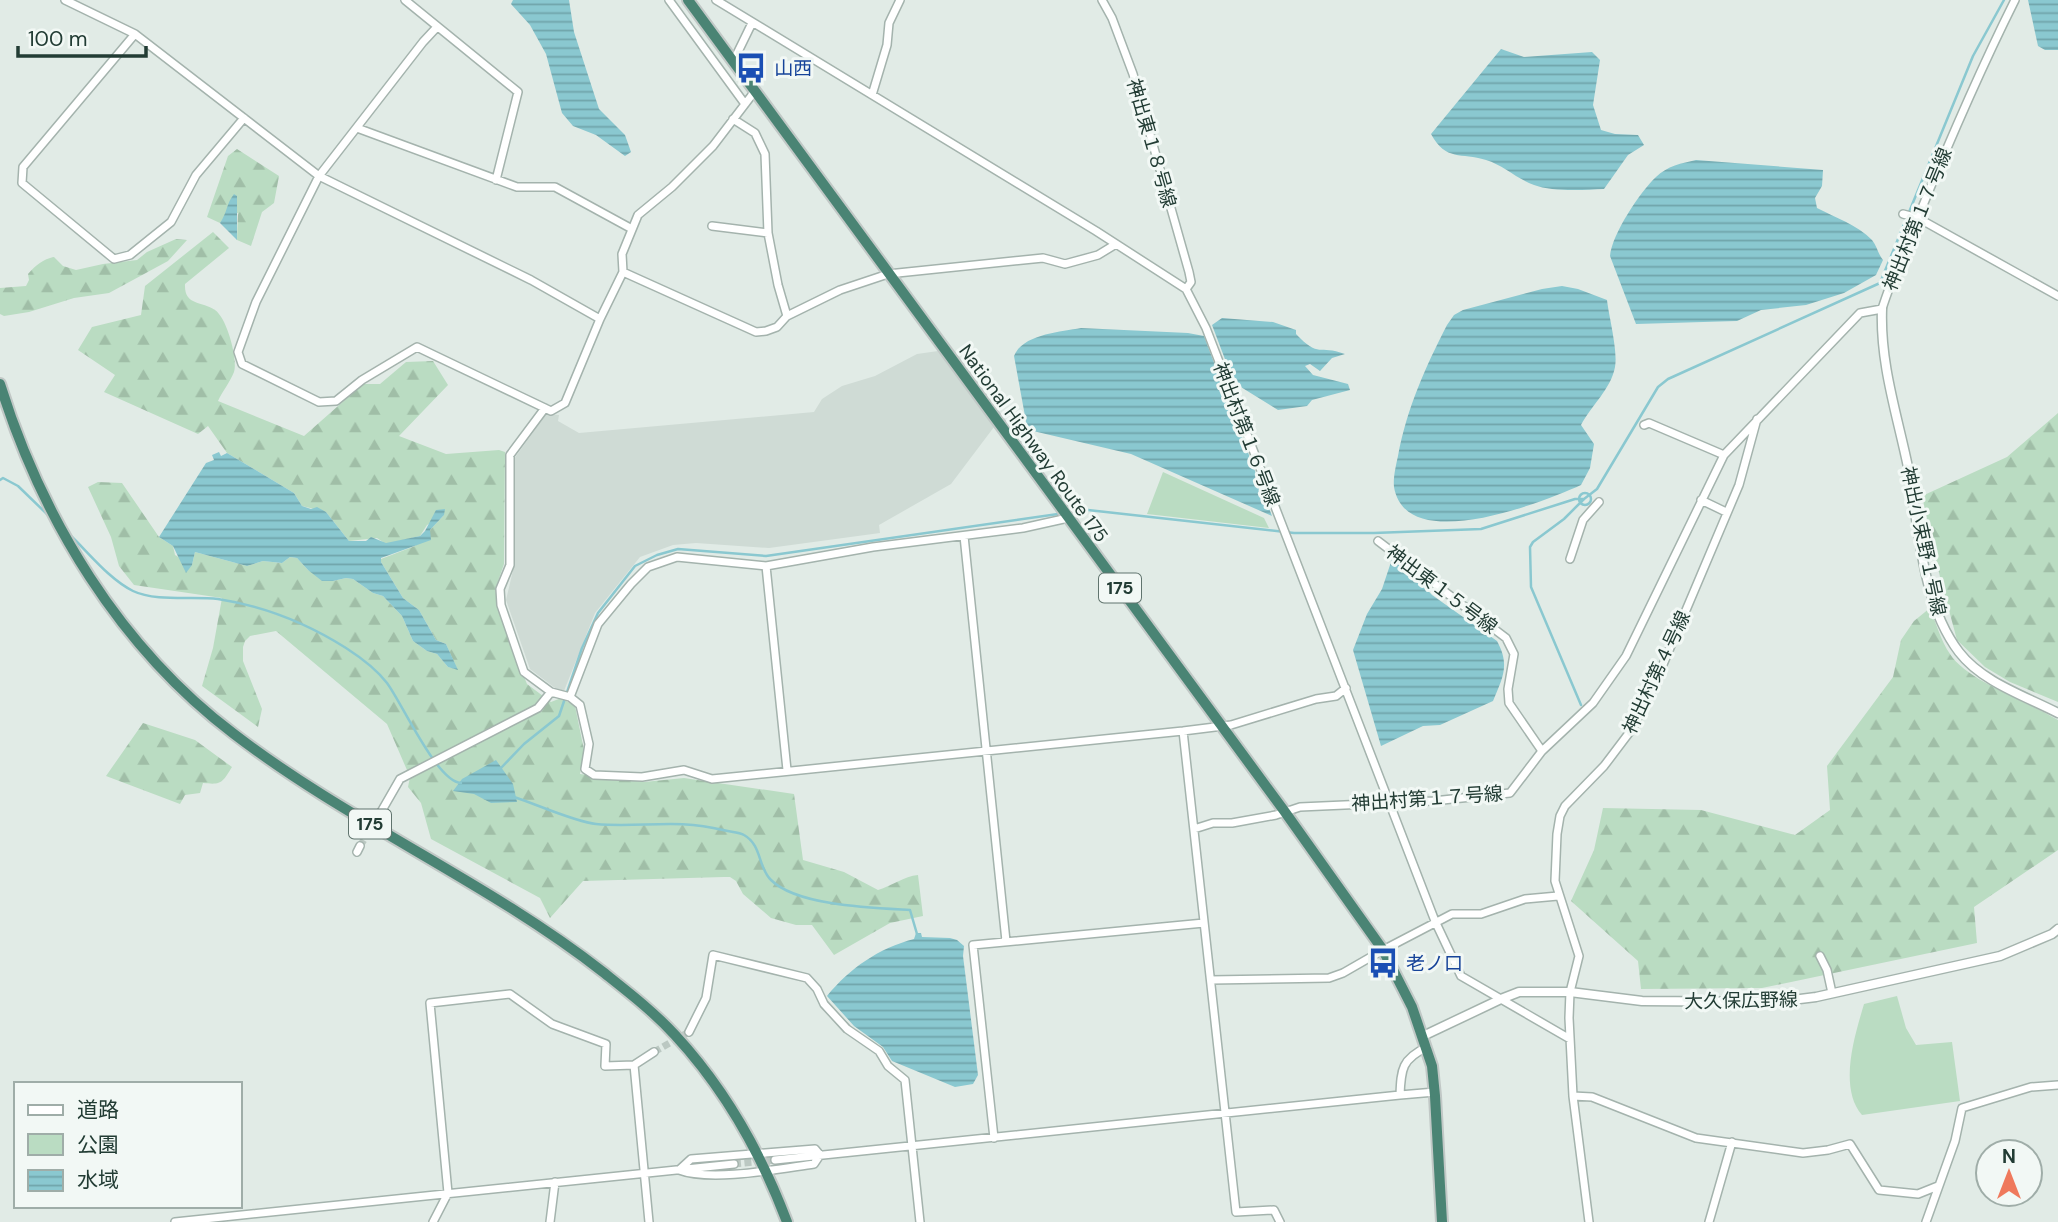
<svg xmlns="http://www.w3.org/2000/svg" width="2058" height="1222" font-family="'DM Sans','Noto Sans JP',sans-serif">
	<defs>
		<pattern id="forest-firs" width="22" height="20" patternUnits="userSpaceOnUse" patternTransform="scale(1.75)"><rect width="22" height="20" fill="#badcc2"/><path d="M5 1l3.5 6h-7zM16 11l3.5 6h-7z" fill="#a0bea7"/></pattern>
		<pattern id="water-rules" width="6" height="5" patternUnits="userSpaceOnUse" patternTransform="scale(1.75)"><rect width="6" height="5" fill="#8ac8d0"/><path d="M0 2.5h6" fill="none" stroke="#70a4aa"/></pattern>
	</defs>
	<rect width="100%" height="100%" fill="#e1ebe6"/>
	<path fill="#cfdbd5" d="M938,351L994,427L951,484L879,525L880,533L769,548L696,543L673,545L640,557L595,613L564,691L555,688L530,669L506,600L514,566V459L546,414L559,415L558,421L579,433L814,412L822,399L842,386L875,376L917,354Z"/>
	<path fill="url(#forest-firs)" d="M237,149L279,176L274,203L262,212L251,246L237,240L238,213L228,212L220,223L207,217L228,156Z
		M213,232L229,248L185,284C184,306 202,301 215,310C227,318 238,359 234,372C230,382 222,392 218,401L304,436L363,384H380L406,362L433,361L448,385L399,436L446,454L499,450L505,452L504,564L495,590L508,638L527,684L551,702L561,698L575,706L584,750L580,774L644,782L684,778L794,794L803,860L844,872L878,890C892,886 904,876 918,875L923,916L890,923L834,955L812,925H796L771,918L743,894L736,881L730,877H724L583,881L550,918L540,898L431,839L421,803L408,787L410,777L387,724L276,631L250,636L245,641L243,647V661L262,709L258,727L202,686L213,648L222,598L134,585L119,566L111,537L88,487L98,482L122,483L159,537L173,546L175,555L192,565L195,552L247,566L263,561L282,563L290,557L297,558L308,570L333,581L346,578L353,579L373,593L383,596L402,616L413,641L427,651L437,654L448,667L457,669L446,644L436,640L419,610L403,598L381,562V559L415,546L444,515L427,525L420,536L386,544L377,538L349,541L326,512L302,506L294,493L227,453L208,426L198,434L104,392L115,375L78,350L92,327L141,315L145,286Z
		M176,239L187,240L168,261L109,293L74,298L29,312L4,316L0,314V288L26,286L29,280L28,274C36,265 43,259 54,257L63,266L76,270L103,264L137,260L147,252Z
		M2058,413V702L2010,682L1985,667L1957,640L1940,577L1922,496L2007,457Z
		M1930,608C1936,623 1941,641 1950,654C1966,680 2030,703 2058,720V850L1974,907L1977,943L1762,988L1641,989L1638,961L1571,901L1594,850L1603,808L1701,810L1795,835L1830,810L1827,766L1893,677L1901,640L1914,621Z
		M143,723L195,740L232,767C222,783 222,785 203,783L200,793L185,795L180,804L106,776Z"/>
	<path fill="#badcc2" d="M1163,472L1264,518L1269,528L1147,514Z
		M1897,996L1906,1028L1916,1045L1952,1042L1960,1101L1862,1115C1838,1087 1855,1035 1864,1004Z"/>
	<path fill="url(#water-rules)" d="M513,0H569L574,32L599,109L625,135L631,152L625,156L596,135L573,126L562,113L546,54L530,25L511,4Z
		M2028,0H2058V50H2045L2038,46Z
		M1501,49L1524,57L1592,52L1600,60L1593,105L1601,130L1615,134L1638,135L1644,145L1628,155L1604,189C1584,190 1552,192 1534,185C1517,179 1503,165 1486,160C1461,152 1446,162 1431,134Z
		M1696,160L1823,170L1822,186L1815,198L1817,208C1834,217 1858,225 1872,240C1877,246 1878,254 1883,260L1876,275L1844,293L1806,305L1761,310L1737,321L1636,324L1610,256C1612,234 1640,192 1656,177C1667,166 1682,163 1696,160Z
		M234,194L237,196V240L220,223C228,211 226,204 234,194Z
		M1562,286L1578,289L1607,300C1609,317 1618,351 1615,367C1611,389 1591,406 1581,425L1594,444L1590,468L1581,485C1543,502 1406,557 1394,487C1393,478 1396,465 1398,456C1407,408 1425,368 1447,325L1454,315L1463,310L1542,289Z
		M1222,318L1273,322L1296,330V334C1320,359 1318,344 1345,354L1332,358L1320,371L1310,364L1305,366L1313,375L1348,384L1350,390L1312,400L1307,406L1278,410L1236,384L1231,375L1212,325Z
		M1081,328L1188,333L1204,336L1272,516L1131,454L1033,431L1027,427L1014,356C1023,334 1060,332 1081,328Z
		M219,452L221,456L227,453L294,493L302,506L311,509L317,507L326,512L349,541H366L371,537L386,543L420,536L425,531L436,510L445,509L444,515L430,530L431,540L381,558V562L403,598L419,610L436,640L446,644L458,670L448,667L437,654L427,651L413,641L402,616L383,596L373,593L353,579L346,578L333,581H322L308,570L297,558L290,557L282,563L263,561L247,566L195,552L192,565L186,573L173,546L159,537L206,463L214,460L212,455Z
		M1392,559L1418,580L1432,595L1497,641C1510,665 1503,677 1493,701L1440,725L1423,726L1381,746L1353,650L1367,614L1382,589Z
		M496,760L513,784L517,802L491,803L474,794L453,791L462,779Z
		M916,933H921L922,937L950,938L957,940L964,946L963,956L978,1075L973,1084L955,1087L892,1061L883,1047L854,1026L827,996C850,968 879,948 914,939Z"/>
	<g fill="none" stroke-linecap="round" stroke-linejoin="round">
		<path stroke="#8ac8d0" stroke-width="2.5" d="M0,480L3,478L18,486L49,516
			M1579 499a6 6 0 1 1 12 0a6 6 0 1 1-12 0Z
			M1079,509L1294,533H1374L1481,529L1575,499H1584L1597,489L1658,387L1668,379L1880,283L1973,56L2004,0
			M70,535C89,553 109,579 133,591C156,602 193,596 218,599C263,606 308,624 346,648C360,657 377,670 387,683C402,703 437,782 461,783
			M1581,705L1531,587L1530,547L1533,542L1564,519L1584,499
			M500,769L524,744L559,716L582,648L598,613L635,566L657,555L678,549L766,556L1058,514
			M514,797C536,804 575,822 596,824C641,828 676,818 723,830C730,832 739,832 744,835C762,845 758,868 771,880C797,906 874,908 910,910L917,934"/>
		<path stroke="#bbc8c2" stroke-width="7" stroke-dasharray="7 3.5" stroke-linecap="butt" d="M360,846L375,822
			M654,1052L689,1032
			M734,1164L775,1160"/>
		<g stroke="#a4b3ad" stroke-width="10">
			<path id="minor" d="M65,0L135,34L319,176L531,280L600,319
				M405,0L518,92L496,180
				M669,0L745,104
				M716,0L1096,231L1186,289L1206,328L1435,921L1461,976L1570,1039
				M1102,0L1112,18L1133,74L1189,272L1191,282L1186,289
				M437,27L423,42L319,176L256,302L238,352L242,364L319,402L336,401L362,380L417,347L551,411L565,403L600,319L623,272L622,254L638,215L672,187L713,146L755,91
				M135,34L23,167L22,183L114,259L130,255L171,222L196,175L244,118
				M733,62L752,23
				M872,95L887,45L889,23L900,0
				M733,119L755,133L765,154L768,233L778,285L787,316
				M357,128L517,187H555L632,229
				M1903,214L1918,218L2058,296
				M712,226L768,233
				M623,272L756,332L766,331L777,327L787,316L840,290L888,274L1043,258L1065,264L1098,255L1116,244
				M545,408L510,455V565L500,589L501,605L524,672L551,692L570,697L580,705L589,744L585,769L594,775L642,777L684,770L712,779L1183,731L1231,725L1316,699L1336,696L1346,688
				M1644,425L1649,423L1724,455
				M1701,500L1726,512
				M964,536L1006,941
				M1378,541L1506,638L1514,654L1508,689L1509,703L1542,751
				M1570,559L1583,520L1599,502
				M766,566L787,770
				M570,697L598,624L631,584L648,567L677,557L766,566L873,547L1023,528L1068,518
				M1183,731L1236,1212L1274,1210L1280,1222
				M377,819L400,779L538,708L551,692
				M1194,829L1213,823H1232L1276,815L1300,807L1433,801L1510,793L1542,751L1593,703L1626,656L1724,455L1860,313L1882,309C1892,277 1906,246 1919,215C1949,142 1980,70 2015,0
				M357,852L360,846
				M1820,956L1827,970L1832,993
				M1211,980L1329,978L1343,973L1383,950L1452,914H1481L1525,899L1558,896
				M689,1032L706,998L713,955L807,978L817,989L824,1004L847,1029L879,1051L888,1066L905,1080L920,1222
				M1400,1095L1435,1092
				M1573,1096L1592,1097L1696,1138L1803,1153L1828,1150L1850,1144L1879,1190L1918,1194L1938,1186
				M994,1138L973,945L1204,923
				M815,1149L820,1155L814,1164C778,1169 711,1182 679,1170L691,1159Z
				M775,1160L1400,1095C1401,1069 1402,1059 1427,1047
				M175,1222L734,1164
				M433,1222L448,1193L430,1003L510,994L552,1024L606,1044L605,1066L634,1065
				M550,1222L555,1182
				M649,1222L634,1065L654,1052
				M1589,1222L1573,1096L1569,1018L1570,992L1579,956L1555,881L1557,834L1560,816L1565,806L1604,766L1632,729L1656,681L1739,485L1757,419
				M1709,1222L1732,1142
				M1926,1222L1955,1141L1962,1108L2031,1087L2058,1085"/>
		</g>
		<g stroke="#a4b3ad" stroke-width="11">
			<path id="tertiary" d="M1882,309C1880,364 1897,414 1908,467C1919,527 1921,602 1959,652C1982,682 2025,696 2058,713
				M1423,1036L1501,999L1519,992H1570L1642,1001L1776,1002L1816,997L2000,956L2052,934L2058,929"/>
		</g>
		<g stroke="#c1c8c6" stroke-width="14">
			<path id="trunk" d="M688,0L1285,812L1383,950L1412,1007L1432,1066L1435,1096L1442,1222
				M0,384C42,519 120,648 234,734C350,823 488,882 603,972C628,992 653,1011 675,1035C725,1089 761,1153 787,1222"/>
		</g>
		<use href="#minor" stroke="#fff" stroke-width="7"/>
		<use href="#tertiary" stroke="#fff" stroke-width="8"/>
		<use href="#trunk" stroke="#4a8474" stroke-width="10"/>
	</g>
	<defs>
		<g id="bus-bare" transform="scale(2.415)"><path d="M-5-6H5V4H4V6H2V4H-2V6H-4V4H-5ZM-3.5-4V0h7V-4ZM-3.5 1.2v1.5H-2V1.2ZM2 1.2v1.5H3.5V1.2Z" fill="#1a4fb4" stroke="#f2f8f5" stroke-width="2.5" paint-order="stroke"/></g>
	</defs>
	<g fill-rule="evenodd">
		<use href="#bus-bare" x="751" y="68"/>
		<use href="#bus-bare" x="1383" y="963"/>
	</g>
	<g text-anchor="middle" stroke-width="6" stroke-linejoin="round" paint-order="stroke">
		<g fill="#f2f8f5" stroke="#60746e" stroke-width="2">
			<rect x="1099" y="573.5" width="42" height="29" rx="5"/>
			<rect x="349" y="809.5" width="42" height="29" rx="5"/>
		</g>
		<g font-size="18" font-weight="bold" fill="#223c34">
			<text x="1120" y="594">175</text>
			<text x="370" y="830">175</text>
		</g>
		<g font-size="19" fill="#164399" stroke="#f2f8f5" text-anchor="start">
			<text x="774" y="75">山西</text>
			<text x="1406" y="970">老ノ口</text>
		</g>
		<g font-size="19" fill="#223c34" stroke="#f2f8f5">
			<text transform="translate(1152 143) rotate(74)" y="7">神出東１８号線</text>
			<text transform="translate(1917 219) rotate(-68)" y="7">神出村第１７号線</text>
			<text transform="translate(1247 434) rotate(69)" y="7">神出村第１６号線</text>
			<text transform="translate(1034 443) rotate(54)" y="7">National Highway Route 175</text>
			<text transform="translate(1924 541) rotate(78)" y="7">神出小束野１号線</text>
			<text transform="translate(1442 589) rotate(37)" y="7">神出東１５号線</text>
			<text transform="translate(1656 672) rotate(-65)" y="7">神出村第４号線</text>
			<text transform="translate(1427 798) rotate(-4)" y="7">神出村第１７号線</text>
			<text transform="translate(1741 1000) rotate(-1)" y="7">大久保広野線</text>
		</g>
	</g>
	<rect x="14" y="1082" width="228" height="126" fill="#f2f8f5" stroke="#9fada8" stroke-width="2"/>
	<rect x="28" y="1105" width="35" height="10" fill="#ffffff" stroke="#9fada8" stroke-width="2"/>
	<text x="77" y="1117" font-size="21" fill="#223c34">道路</text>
	<rect x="28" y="1134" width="35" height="21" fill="#badcc2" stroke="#9fada8" stroke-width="2"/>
	<text x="77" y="1152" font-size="21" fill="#223c34">公園</text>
	<rect x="28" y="1170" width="35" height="21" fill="url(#water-rules)" stroke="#9fada8" stroke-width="2"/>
	<text x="77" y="1187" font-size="21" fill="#223c34">水域</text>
	<g transform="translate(2009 1173)"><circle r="33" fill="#f2f8f5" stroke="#9fada8" stroke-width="2"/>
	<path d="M0-5L12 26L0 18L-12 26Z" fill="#ef795c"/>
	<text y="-10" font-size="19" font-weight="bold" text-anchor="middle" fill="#223c34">N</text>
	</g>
	<path d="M18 46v10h128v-10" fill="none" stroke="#223c34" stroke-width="3.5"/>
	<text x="28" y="46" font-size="21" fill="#223c34" stroke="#f2f8f5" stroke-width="5" paint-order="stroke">100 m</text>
</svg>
